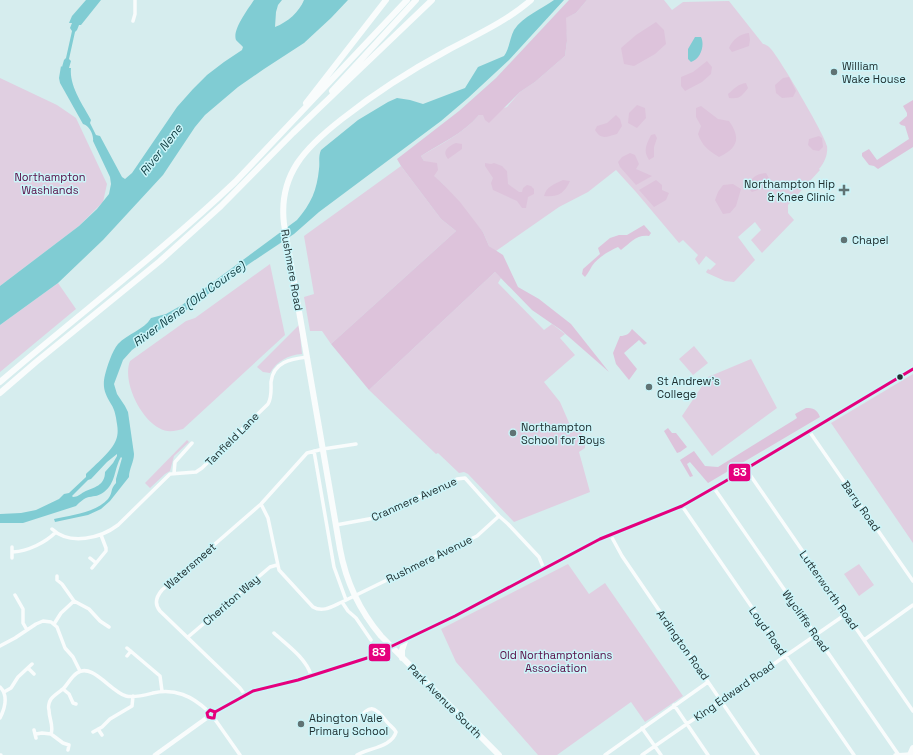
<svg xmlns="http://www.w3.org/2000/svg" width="913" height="755" font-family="'Space Grotesk',sans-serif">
	<rect width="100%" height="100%" fill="#d6edee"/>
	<path fill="#e0cfe1" d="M587,0H664L672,10L683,2L729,1L763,44C765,44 768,46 769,47C777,53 826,137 827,146C828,154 825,162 819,169L820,170L788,205V213L794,220L762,253L751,240L761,230L755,222L738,237L755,260L734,282L725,281L707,273L706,272L708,269L710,270L716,264L706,256L699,265L695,259L698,255L683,240L679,243L636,192L616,170L588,192L559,207L496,251L489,246L483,232L442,183L433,176L421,156C441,144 464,133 479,115H483L507,107L520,92L535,82L565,56L567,41L565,18L576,13Z
		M0,78L57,105L76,118L107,184L103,202L79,226L0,286Z
		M401,166L441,219L456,231L331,344L322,331H310L304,297L314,294L304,236Z
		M270,264L285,335L183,429C175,431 167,433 159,428C140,418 122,381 130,361L186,321L195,318Z
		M495,272L501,278L498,283L544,330L552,324L565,334L560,338L575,355L544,382L560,402L570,425L577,423L585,441V448L579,452L590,492L514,522L468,474L464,472L459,473L438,453L436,454L369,390Z
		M58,283L76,309L0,372V325Z
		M299,325L302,354C288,355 277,361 270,373L263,372L257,367Z
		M694,346L708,363L693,375L679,359Z
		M751,359L777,408L712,456L682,416L708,377Z
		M913,374V543L831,423Z
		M187,440L189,442L174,456L170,471L165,474L150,488L145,483Z
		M568,564L589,594L605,583L683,696L645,722L631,702L557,755H538L456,662L441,629Z
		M859,564L874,585L859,596L844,574Z"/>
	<path fill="#ddc3db" d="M569,0H587L576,13L566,18L567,41L565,56L535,82L520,92L489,123L485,120L483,115H479C463,134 441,143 421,156L424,161L437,163L438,170L434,176L442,183L460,202L483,232L489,246L503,255L518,287L539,299L571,324L609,372L561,330L532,310L495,272L369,390L331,344L456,231L441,219L401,166L397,159L459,111L496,78Z
		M656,22L664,30L666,44L655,54L634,66L624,64L621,48L636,35Z
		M749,33L750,40L749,46L732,52L729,48C733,39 740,34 749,33Z
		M707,61L712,67L711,74L702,82L685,91L681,86V77L693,72Z
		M789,77L796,91L793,97L782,98L776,93L775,85L783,78Z
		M746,83L748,88C741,97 740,99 729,98L728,94C734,89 738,84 746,83Z
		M913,100V147L878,169L874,166L869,165L862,156V153L869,149L877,160L909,139L905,126L901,125L899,123L907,116V113L903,106Z
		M637,105L645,108L646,118L637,128L628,123L629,113Z
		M701,106L718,119L729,121C741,138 738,148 719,157C709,151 702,146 698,134L701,126L696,117V108Z
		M616,115L620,119L622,126L617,134C606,137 601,140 595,130L597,126L607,123Z
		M655,134L657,138L654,147V157L649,160C643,151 646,145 651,135Z
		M819,136L822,138L823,147L819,151L813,150L808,145L809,139Z
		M456,143L462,144V149L448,159C441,151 449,146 456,143Z
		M630,153L635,155L639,164L636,169L652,176L636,185L620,167L618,162L622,157Z
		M485,163L491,164L494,163L502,166L507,171L508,184L519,192H522L523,188L527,185L531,186L534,189V194L528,197L526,208H522L517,201L493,190L491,183L493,178L485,166Z
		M766,173L770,180L767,187L752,192L747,187C752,177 756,174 766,173Z
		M563,180L570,181C564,194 558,197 544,196C546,187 554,184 563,180Z
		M656,180L662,185V190L669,193L666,200L654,207L639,190Z
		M733,184L741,189L736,206L730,213L723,214L715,200L718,192L723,185Z
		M644,225L651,233L649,236C637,234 630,243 621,250L618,247C609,251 597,258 592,266C590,270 588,273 585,277L582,274L583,269L600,254L598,248L610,238L619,235H627Z
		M632,329L647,343L644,345L639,340L624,353L637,369L629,380L616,364L613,353L620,336C626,336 629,334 632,329Z
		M806,408C813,408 817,409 820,417L708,483L690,462L687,464L693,476L690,477L680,460L694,451L705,466L718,467L794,420L797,418L795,414Z
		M668,428L672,433H676L687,447L680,452L677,453L664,431Z"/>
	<path fill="#80ccd3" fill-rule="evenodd" d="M86,0H101L81,25H79L77,30L75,32L69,59L71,61L69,68H71C69,86 83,105 91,120L90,123L96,135L100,136L122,177L125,179L132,173L177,107L193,89L207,75L224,62L242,50L243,47C241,45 238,42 236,40C232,30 248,9 254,0H282L278,5L276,12L275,27C288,22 299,12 304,0H348L331,18L304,43L264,69L238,87L205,115L195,127L163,175L103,240L58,283L0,325V286L79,226L97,209L109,194L111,184L110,177L93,141C94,135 89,125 83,124L60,83L59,78L61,66L62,67L64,60L66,58L72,31L70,28L72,23H69L72,16Z
		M554,0H564L509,60L468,98L441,121L319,212L294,234L249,264L132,350L123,360L114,384L117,394L125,406L128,412L134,454C134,462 129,469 129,477L110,501L101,509L88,515L55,522L54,519C71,515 95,513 108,499C113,493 110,489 116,483V479L122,458L121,457C114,469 116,483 104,492C99,496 95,496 89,497C84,498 80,502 76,506L23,523H0V514L21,513L36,510L59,499L64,494L69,493L86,477V474C95,465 112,451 116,440C118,435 118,430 117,424C116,417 115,410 111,404C105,394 102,387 105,375C107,367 112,351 118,344C127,334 144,330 151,318L166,314L182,305L297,220C311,204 317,190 319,169C320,162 318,157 321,150L358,120L388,102L397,98L410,100L423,104L465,88L478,67L504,56C509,50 510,37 514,30C523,16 542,9 554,0ZM117,454V456L113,463L105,472C105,486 94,487 84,492C80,494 78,497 73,497L72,496L88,480L91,479L107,462Z
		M695,37H701C705,45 701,59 691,62L688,59V49Z"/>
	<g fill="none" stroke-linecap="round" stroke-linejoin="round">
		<path stroke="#f9fcfc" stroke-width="3.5" d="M133,21L135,14V0
			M809,431L913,581
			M314,451L334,567L346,600
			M746,469L913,711
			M174,473L175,462L192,443
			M714,488L898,754
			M261,504L268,518L279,570L313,607C323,613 333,606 342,602L477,536L499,516
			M682,506L854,755
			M336,525L374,518L457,479L465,478L499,516L508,524L539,557L544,569
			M52,529C70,546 101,538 118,525L170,474L196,472L202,468L268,404C272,397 271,390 271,382C273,362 291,359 307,357
			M610,534L622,556L758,755
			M13,552C28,551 45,543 56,532
			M12,558V547
			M90,558L95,562
			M92,568L106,551V548L101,535
			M57,576V580L62,584L74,601L89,609L100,621L109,627
			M15,595L23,609V623L27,630
			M342,602L348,611L356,618L371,640
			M54,624L61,613L74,601
			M274,633C287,645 306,658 311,675
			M188,637L270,567L277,565
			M864,640L913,605
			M0,646L15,638L36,624L43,621L51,622L57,627L65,648L73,657L80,671
			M127,648L160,676L162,691
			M127,656L131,651
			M28,668L34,674
			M0,687C9,696 5,708 0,718
			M63,689L69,694L73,703L76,704
			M4,692L11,688L18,677L32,664
			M245,695L240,688L160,611C154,604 156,597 162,590L261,504L307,453L323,449L356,444
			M674,705L708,755
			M214,718L240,755
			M356,721C370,704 374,705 387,722C390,726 394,728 396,732C392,747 369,748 357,755
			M642,728L661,755
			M98,729L102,735
			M34,730L36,738
			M93,732L102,727L110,719L132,706L133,696
			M36,734L42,733L51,734
			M68,750L69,745L63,743L51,734C54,726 49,719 49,710C48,707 49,702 51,699C54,695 59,692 63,689C68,684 71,677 77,673C92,662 111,692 126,696C134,698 145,695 153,693C175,688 192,696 208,711
			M0,755H1
			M605,755L708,682
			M642,755L846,614
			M895,755L911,754"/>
		<path stroke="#f9fcfc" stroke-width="4.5" d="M215,712L210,710L207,713L208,717L212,718H214L215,712L253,691L298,680L367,658L455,616L600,539L682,506L724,482L913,369
			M155,755L208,717"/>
		<path stroke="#f9fcfc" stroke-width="6" d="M402,658V650L405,641
			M499,755L381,636C359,610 346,582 340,549L284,224C278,174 306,147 342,119C375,93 411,70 448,50C476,35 507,21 531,0
			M910,755L913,748"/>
		<path stroke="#f9fcfc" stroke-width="6" d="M332,91L416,0
			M306,103L386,0
			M0,382C78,315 160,253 235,182L407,0
			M0,393L36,362L160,261L221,206L293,133L432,0"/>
		<g stroke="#ccf5f9" stroke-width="6">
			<path id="bus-1" d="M215,712L210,710L207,713L208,717L212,718H214L215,712L253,691L298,680L367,658L455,616L600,539L682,506L724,482L913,369"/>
		</g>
		<use href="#bus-1" stroke="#e5007d" stroke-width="3"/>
	</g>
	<g fill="#607374" stroke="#ccf5f9" stroke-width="1.5">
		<circle cx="834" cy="72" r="4"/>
		<path d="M842 184h4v4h4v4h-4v4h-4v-4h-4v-4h4z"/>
		<circle cx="844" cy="240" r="4"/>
		<circle cx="649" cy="387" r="4"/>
		<circle cx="513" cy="433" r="4"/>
		<circle cx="301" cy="724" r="4"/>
	</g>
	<circle fill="#213132" stroke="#ccf5f9" stroke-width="1.5" cx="900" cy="377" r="3.5"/>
	<g text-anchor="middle" stroke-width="3" stroke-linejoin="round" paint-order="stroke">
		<g font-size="11" fill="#213132" stroke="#ccf5f9" text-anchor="start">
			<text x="842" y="70">William<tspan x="842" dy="13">Wake House</tspan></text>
			<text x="835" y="188" text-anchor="end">Northampton Hip<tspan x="835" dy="13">&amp; Knee Clinic</tspan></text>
			<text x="852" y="244">Chapel</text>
			<text x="657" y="385">St Andrew's<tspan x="657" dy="13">College</tspan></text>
			<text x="521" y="431">Northampton<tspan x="521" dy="13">School for Boys</tspan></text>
			<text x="309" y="722">Abington Vale<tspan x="309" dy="13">Primary School</tspan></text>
		</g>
		<g font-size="11" fill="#570b45" stroke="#ccf5f9">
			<text x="50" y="181">Northampton<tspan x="50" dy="13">Washlands</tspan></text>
			<text x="556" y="659">Old Northamptonians<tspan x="556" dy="13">Association</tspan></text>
		</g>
		<g font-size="11" fill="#213132" stroke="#ccf5f9">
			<text transform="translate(292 270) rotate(80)" y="4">Rushmere Road</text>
			<text transform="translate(232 439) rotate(-45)" y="4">Tanfield Lane</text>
			<text transform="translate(414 499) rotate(-24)" y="4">Cranmere Avenue</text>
			<text transform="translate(861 506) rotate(55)" y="4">Barry Road</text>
			<text transform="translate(429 559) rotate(-26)" y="4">Rushmere Avenue</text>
			<text transform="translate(190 566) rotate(-41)" y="4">Watersmeet</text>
			<text transform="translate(829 590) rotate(55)" y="4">Lutterworth Road</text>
			<text transform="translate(231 600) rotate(-41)" y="4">Cheriton Way</text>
			<text transform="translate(806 621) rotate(55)" y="4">Wycliffe Road</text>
			<text transform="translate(768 631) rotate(55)" y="4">Loyd Road</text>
			<text transform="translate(683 645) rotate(55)" y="4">Ardington Road</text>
			<text transform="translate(734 691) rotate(-35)" y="4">King Edward Road</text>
			<text transform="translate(445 701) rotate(45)" y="4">Park Avenue South</text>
		</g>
		<g font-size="12" font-style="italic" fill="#144246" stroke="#ccf5f9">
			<text transform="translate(161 150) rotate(-52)" y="4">River Nene</text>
			<text transform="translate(189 304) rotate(-36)" y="4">River Nene (Old Course)</text>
		</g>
	</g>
	<g stroke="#ccf5f9" stroke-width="1.5">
		<rect x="728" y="463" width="23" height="19" rx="4" fill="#e5007d"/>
		<rect x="368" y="643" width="23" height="19" rx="4" fill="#e5007d"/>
	</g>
	<g font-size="11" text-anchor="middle" font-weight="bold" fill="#fff">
		<text x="740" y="476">83</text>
		<text x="379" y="656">83</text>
	</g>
</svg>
